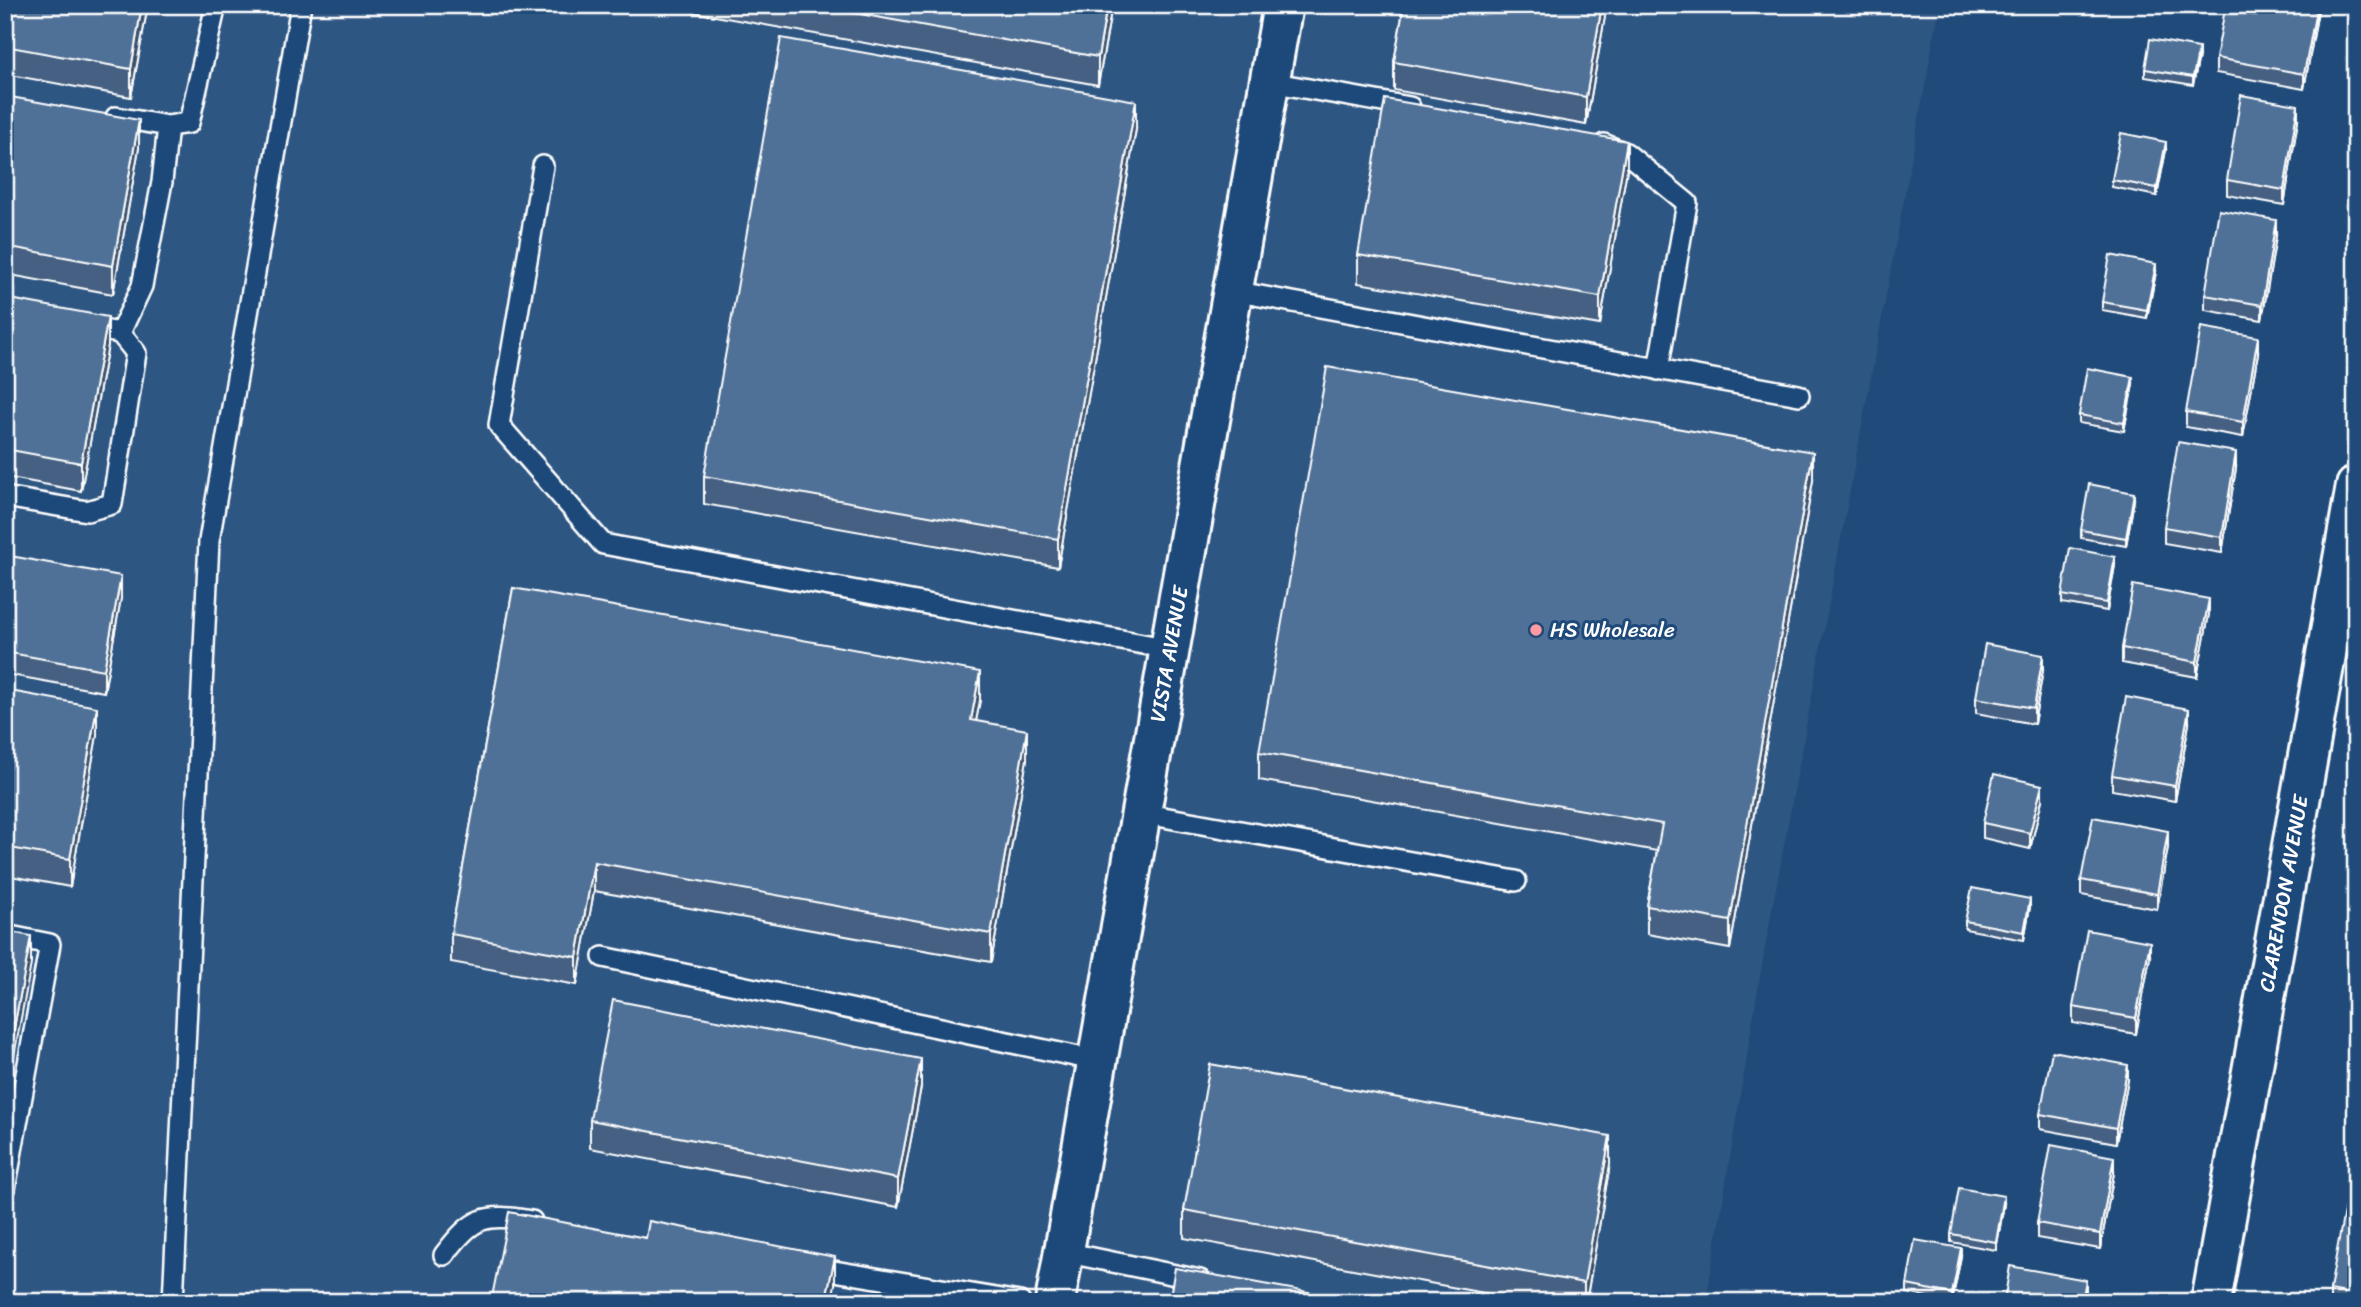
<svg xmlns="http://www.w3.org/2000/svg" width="2361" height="1307" font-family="Sriracha,sans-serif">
	<rect width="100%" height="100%" fill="#1f4a7a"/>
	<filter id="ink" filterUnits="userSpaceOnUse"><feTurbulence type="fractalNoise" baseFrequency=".0143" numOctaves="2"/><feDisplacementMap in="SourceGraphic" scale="14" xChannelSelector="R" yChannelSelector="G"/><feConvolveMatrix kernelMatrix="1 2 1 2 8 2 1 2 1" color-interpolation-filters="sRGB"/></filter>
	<g filter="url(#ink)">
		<path fill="#2e5683" d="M5,5H1940L1764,953L1706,1302H5Z"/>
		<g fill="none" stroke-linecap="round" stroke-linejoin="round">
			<g stroke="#fff" stroke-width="24">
				<path id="lane" d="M1270,82L1410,107
					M116,117L168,126L189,123L216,5
					M1604,144L1626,153L1687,203L1658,370
					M543,166L499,425L603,544L1170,649
					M1233,291L1799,395
					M120,333L142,286L162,182L168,126
					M5,497L87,511L112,504L136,353L120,333L83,327
					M1141,813L1516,881
					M5,935L50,944L5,1189
					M603,957L1098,1061
					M1064,1252L1200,1280
					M444,1255C474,1216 484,1213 532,1221
					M810,1267L1020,1302
					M173,1302L209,541L301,5"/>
			</g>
			<g stroke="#fff" stroke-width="44">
				<g id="street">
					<path id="s1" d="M1055,1302L1283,5"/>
					<path id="s2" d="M2211,1302L2356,486"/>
				</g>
			</g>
			<use href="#lane" stroke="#1f4a7a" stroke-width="19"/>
			<use href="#street" stroke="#1f4a7a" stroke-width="38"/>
		</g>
		<path fill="#456182" stroke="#fff" stroke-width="2" d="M5,5H148L131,97L5,74Z
			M654,5H1112L1098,85Z
			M1404,5H1607L1586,125L1394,90V62Z
			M2319,5L2304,89L2216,73V58L2256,15Z
			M2199,56L2193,85L2145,77V69Z
			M5,96L139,148L113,294L5,274Z
			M2298,120L2284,205L2227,195V180Z
			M1136,129L1058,567L704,504V476Z
			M2166,150L2157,196L2112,187V180Z
			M1627,169L1600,325L1358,283V255Z
			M2276,236L2262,320L2205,310V295Z
			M2156,272L2147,318L2102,310V302Z
			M5,298L108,345L81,491L5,477Z
			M2258,353L2243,437L2186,427V412Z
			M2133,384L2124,431L2079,423V415Z
			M2236,468L2222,553L2164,543V527Z
			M1813,480L1730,949L1647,934V906L1657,851L1259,780V752Z
			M2134,500L2126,546L2081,538V530Z
			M5,555L121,598L104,692L5,674Z
			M2115,565L2107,611L2062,603V595Z
			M513,588L980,700L976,721L1027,759L991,962L594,891L577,985L451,962V934Z
			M2209,614L2197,677L2122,663V648Z
			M2043,670L2034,724L1976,713V698Z
			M5,690L97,735L70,887L5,875Z
			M2189,724L2175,801L2112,790V775Z
			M2042,800L2030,849L1983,838V823Z
			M2168,847L2157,909L2081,895V880Z
			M2030,907L2024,940L1965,929V921Z
			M2150,957L2136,1034L2073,1023V1007Z
			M2128,1080L2116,1143L2040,1129V1114Z
			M921,1087L898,1207L590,1148V1120Z
			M2356,1156V1195L2352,1194V1178Z
			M1610,1164L1586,1302H1533L1184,1238V1210Z
			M2114,1173L2100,1249L2037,1238V1223Z
			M2356,1195V1302H2330V1290Z
			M2004,1204L1996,1250L1951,1242V1234Z
			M1961,1256L1952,1302L1907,1293V1285Z"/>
		<path fill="#384f6a" stroke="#fff" stroke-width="2" d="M142,5H148L131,97V69Z
			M1107,5H1112L1098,85V57Z
			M1602,5H1607L1586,125V97Z
			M2317,5H2319L2304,89V74Z
			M2199,48V56L2193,85V77Z
			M1136,101V129L1058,567V539Z
			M2298,105V120L2284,205V190Z
			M139,120V148L113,294V266Z
			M1627,141V169L1600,325V297Z
			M2166,142V150L2157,196V188Z
			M2276,220V236L2262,320V305Z
			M2156,264V272L2147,318V310Z
			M108,317V345L81,491V463Z
			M2258,337V353L2243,437V422Z
			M2133,377V384L2124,431V423Z
			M1813,452V480L1730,949V921Z
			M2236,452V468L2222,553V537Z
			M2134,493V500L2126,546V538Z
			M2115,557V565L2107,611V603Z
			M121,576V598L104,692V670Z
			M2209,599V614L2197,677V662Z
			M2043,655V670L2034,724V708Z
			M980,672V700L971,748V720Z
			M97,707V735L70,887V859Z
			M2189,709V724L2175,801V786Z
			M1027,730V759L991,962V934Z
			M2042,785V800L2030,849V833Z
			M2168,831V847L2157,909V894Z
			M594,862V891L577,985V957Z
			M2030,899V907L2024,940V932Z
			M31,936V964L5,1105V1077Z
			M2150,942V957L2136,1034V1018Z
			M921,1059V1087L898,1207V1179Z
			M2128,1065V1080L2116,1143V1128Z
			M1610,1136V1164L1586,1302H1584V1283Z
			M2114,1157V1173L2100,1249V1234Z
			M2004,1196V1204L1996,1250V1242Z
			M1961,1248V1256L1952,1302V1294Z
			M835,1257V1285L831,1302L826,1298Z
			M2086,1280V1295L2085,1302H2082Z"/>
		<path fill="#507197" stroke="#fff" stroke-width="2" d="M5,5H142L131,69L5,46Z
			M810,5H1107L1098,57Z
			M1404,5H1602L1586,97L1394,62Z
			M2257,5H2317L2304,74L2216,58L2225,9L2256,15Z
			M781,38L1136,101L1058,539L704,476Z
			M2150,39L2199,48L2193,77L2145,69Z
			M2241,95L2298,105L2284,190L2227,180Z
			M5,96L139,120L113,266L5,246Z
			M1385,99L1627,141L1600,297L1358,255Z
			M2121,133L2166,142L2157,188L2112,180Z
			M2219,210L2276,220L2262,305L2205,295Z
			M2110,255L2156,264L2147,310L2102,302Z
			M5,298L108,317L81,463L5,449Z
			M2201,327L2258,337L2243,422L2186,412Z
			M1327,367L1813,452L1730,921L1647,906L1662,824L1259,752Z
			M2087,368L2133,377L2124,423L2079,415Z
			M2178,442L2236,452L2222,537L2164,527Z
			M2089,484L2134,493L2126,538L2081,530Z
			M2070,548L2115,557L2107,603L2062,595Z
			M5,555L121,576L104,670L5,652Z
			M2133,585L2209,599L2197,662L2122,648Z
			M513,588L980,672L971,720L1027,730L991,934L594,862L577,957L451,934Z
			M1985,644L2043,655L2034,708L1976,698Z
			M5,690L97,707L70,859L5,847Z
			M2126,697L2189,709L2175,786L2112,775Z
			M1994,774L2042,785L2030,833L1983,823Z
			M2093,817L2168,831L2157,894L2081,880Z
			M1972,888L2030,899L2024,932L1965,921Z
			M2087,930L2150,942L2136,1018L2073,1007Z
			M5,931L31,936L5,1077Z
			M613,1000L921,1059L898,1179L590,1120Z
			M2052,1051L2128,1065L2116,1128L2040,1114Z
			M1210,1064L1610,1136L1584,1283L1184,1210Z
			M2051,1145L2114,1157L2100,1234L2037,1223Z
			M2356,1156V1179L2352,1178Z
			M1959,1188L2004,1196L1996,1242L1951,1234Z
			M2347,1194L2356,1195V1295L2330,1290Z
			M509,1212L646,1238L649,1221L835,1257L826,1298L844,1302H491Z
			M1915,1240L1961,1248L1952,1294L1907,1285Z
			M2010,1266L2086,1280L2082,1302H2004Z
			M1175,1268L1363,1302H1169Z"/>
	</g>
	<circle fill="#ff9aa2" stroke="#1f4a7a" stroke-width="2.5" cx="1536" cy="630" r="7"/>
	<g text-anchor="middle" stroke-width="6" stroke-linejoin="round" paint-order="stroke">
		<g font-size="21" fill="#fff" stroke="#1f4a7a" text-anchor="start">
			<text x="1550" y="637">HS Wholesale</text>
		</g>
		<g font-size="21" fill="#fff" stroke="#1f4a7a">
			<text dy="7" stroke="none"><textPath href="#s1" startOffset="658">VISTA AVENUE</textPath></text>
			<text dy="7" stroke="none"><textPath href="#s2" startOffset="415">CLARENDON AVENUE</textPath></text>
		</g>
	</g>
	<rect width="2361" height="1307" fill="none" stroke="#1f4a7a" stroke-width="28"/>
	<rect x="14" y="14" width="2333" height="1279" fill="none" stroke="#fff" stroke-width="2.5" filter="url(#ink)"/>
</svg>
